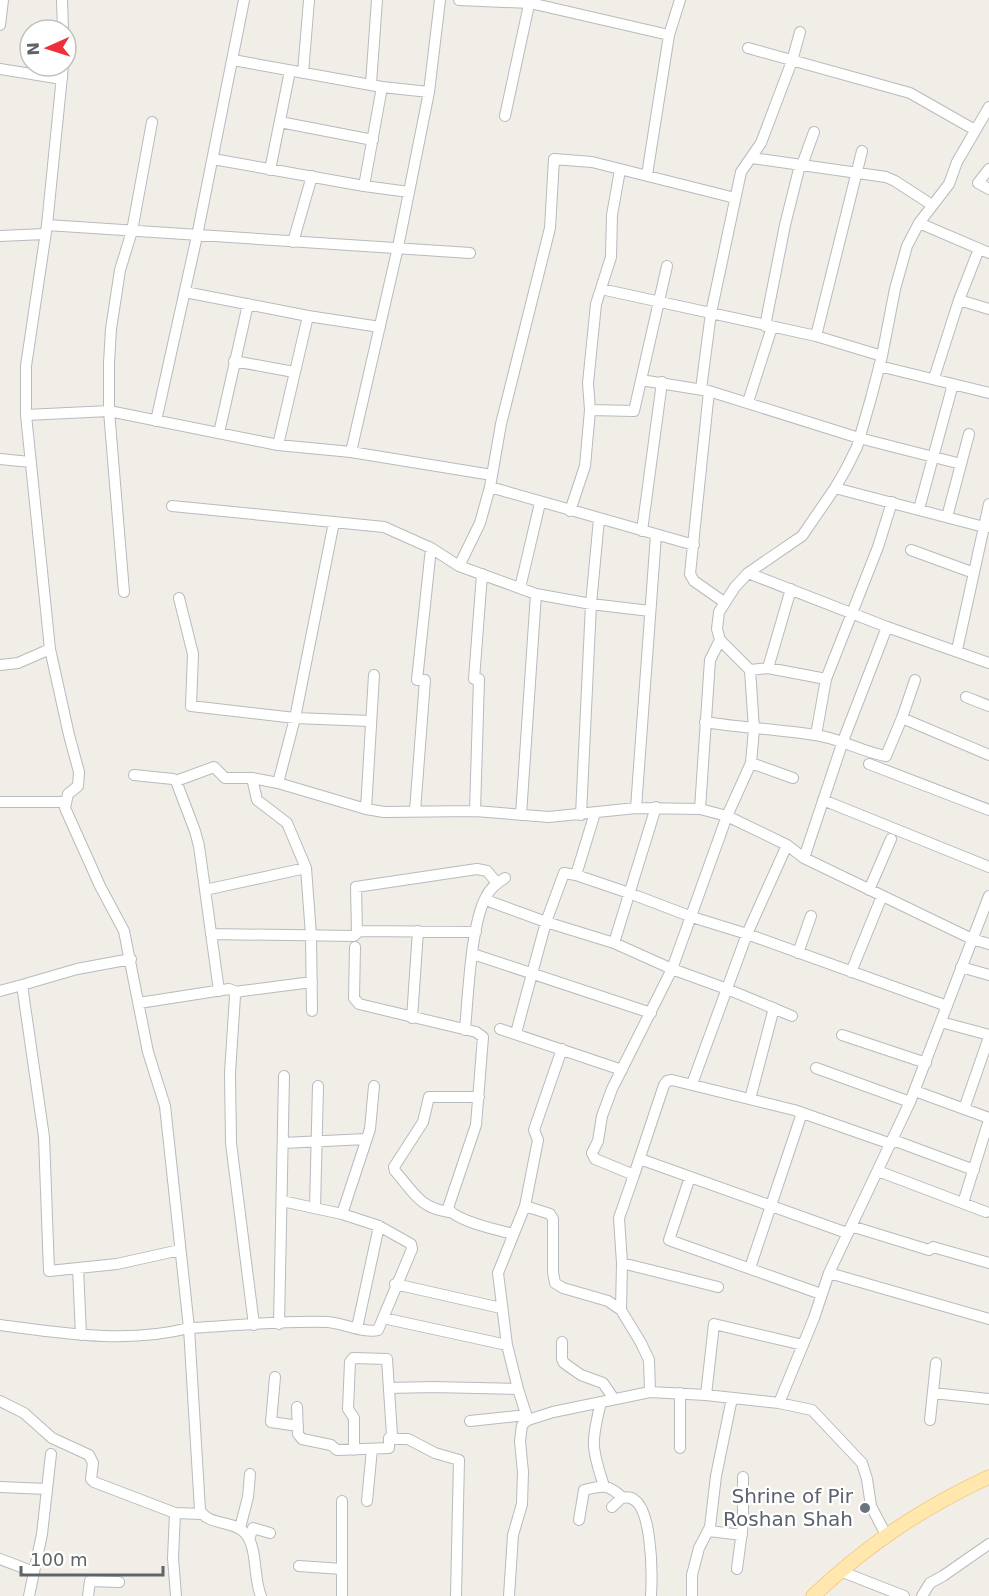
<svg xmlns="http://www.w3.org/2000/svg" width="989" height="1596" font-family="'DejaVu Sans',sans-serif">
	<rect width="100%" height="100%" fill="#f1eee7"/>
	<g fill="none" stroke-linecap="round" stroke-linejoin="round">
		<g stroke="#b8babe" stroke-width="12">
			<path id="minor" d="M62,0L63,30
				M459,0L530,3L669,35
				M0,25L3,0
				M748,48L910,93L975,130
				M233,60L382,87L429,92
				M63,66L47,225L26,366V415L50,649L69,735L79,772L78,786L68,794L65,808L100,886L124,931L148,1052L165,1106L189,1328L200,1510C208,1526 234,1520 245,1533C258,1547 253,1578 261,1596
				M0,69L62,79
				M303,73L309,0
				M371,84L377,0
				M505,116L530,0
				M280,122L373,140
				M752,158L886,177L895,181L932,205
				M213,159L364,186L409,192
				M802,165L814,132
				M989,169L978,183L989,189
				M270,170L290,71
				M647,175L669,35L680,0
				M364,186L382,87
				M919,223L989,253
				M47,225L470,253
				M0,236L44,234
				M293,242L312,176
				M601,289L816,336L882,356
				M185,292L308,316L380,327
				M959,300L989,309
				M765,326L785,225L800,165
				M816,336L862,151
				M234,361L294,372
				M879,366L989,393
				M934,378L959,300L979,249
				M641,380L709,391L859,438L961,464
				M701,389L711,313L741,172L761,143L792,61L800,32
				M709,391L690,574L694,581L724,602
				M748,402L772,327
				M590,410L634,411L667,266
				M26,415L109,411L278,445L351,452L492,475
				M156,421L197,236L244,0
				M219,433L248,304
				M278,445L308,316
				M351,452L398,247L429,92L440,0
				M0,459L30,462
				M490,487L694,545
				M835,488L984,527H989
				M172,506L384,527L431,548L459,566L536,594L591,604L650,611
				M919,509L953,384
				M570,511L585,466L590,410L588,383L596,304L611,257L612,215L620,170
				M947,517L969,434
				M642,531L662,382
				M911,550L974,573
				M459,566L480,523L490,487L501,424L550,228L554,159L592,162L735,198
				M748,573L887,627L989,663
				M520,588L540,503
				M124,592L109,411V363L111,329L120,270L132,231L152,122
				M179,598L193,654L191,706L295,718L370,721
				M957,650L989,504
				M0,665L18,663L50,649
				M768,668L791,589
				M750,670L768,668L826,679
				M966,697L989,706
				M902,718L989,755
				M705,722C741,728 778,729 815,735C839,738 862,752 886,756L902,718L915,680
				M816,735L826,679L878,547L892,502
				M751,763L793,778
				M869,764L989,810
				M134,775L173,779L176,781L214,767L225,778H252L278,783L366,809L384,812L475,811L549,817L636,808L700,809L727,816L787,845L804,858L972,939L989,944
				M252,778L257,800L287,823L306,868L311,935L312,1011
				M176,781L195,831L199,846L219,991
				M278,783L295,718L334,522
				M823,800L989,867
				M0,802H65
				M636,808L656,535
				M366,809L374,675
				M700,809L710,660L720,640
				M415,811L425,680H417L431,548
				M475,811L479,679H474L482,574
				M521,815L536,594
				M581,815L591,604L599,519
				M804,858L843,741L887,627
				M576,875L595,813
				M205,890L306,868
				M869,890L891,839
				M486,900L546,922L614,943L672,969L727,989L792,1016
				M358,931L476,932
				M211,934L354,936L357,933L356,887L477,869L487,871L497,883
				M614,943L656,807
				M355,947L354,998L359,1004L476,1032L483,1037L476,1125L448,1208C455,1221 498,1230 513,1234
				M798,953L811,916
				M473,954L651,1013
				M131,959L77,969L22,985L44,1137L49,1271L117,1264L180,1250
				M961,967L989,975
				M851,972L882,896
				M0,991L22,985
				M139,1003L229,989L237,992
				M412,1018L418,931
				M941,1022L989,1035
				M500,1029L622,1070
				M465,1030C468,997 471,923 486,897C490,888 497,883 505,878
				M516,1033L546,922L564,873L576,875L629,893L692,917L747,934L947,1006
				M842,1035L926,1063
				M816,1068L910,1102
				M692,1084L747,934L787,845
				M915,1091L989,1118
				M750,1099L774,1008
				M964,1109L989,1037
				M893,1140L974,1170
				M283,1143L366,1139
				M640,1159L847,1233
				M878,1171L986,1212
				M634,1175L664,1085L667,1081L672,1080L794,1110L891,1144
				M690,1177L669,1240L821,1294
				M963,1203L989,1120
				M525,1206L550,1214L553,1219V1272L555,1283L563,1288L608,1301L621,1310
				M315,1208L318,1086
				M449,1212C419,1208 413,1191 395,1171L394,1167L423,1122L429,1097H479
				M342,1214L370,1129L374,1086
				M851,1226L929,1250L933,1247L989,1263
				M622,1263L718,1287
				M78,1268L81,1335
				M750,1268L802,1113
				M829,1273L989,1319
				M395,1284L501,1308
				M383,1318L507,1345
				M279,1324L284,1076
				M0,1325C62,1333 127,1344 189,1328C235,1326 282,1320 328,1322C342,1323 366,1334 378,1330L412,1249L411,1244L379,1226L342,1214L282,1201
				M254,1325L231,1143L230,1073L235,996L237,992L242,991L312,982
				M357,1328L379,1226
				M562,1342V1359L564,1363L581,1375L603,1383L614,1399
				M275,1377L271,1422L298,1426
				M389,1388L433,1387L518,1389
				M650,1392L649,1360L641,1343L621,1310L622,1263L619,1218L634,1175L595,1159L592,1153L598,1141L602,1116L612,1089L672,969L727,816L751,763L754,729L750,670L720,640L717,629L719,612L735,587L748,573L802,536L835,488L846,469L857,447L871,398L882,356L895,289L907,246L919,223L949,184L957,162L989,107
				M680,1393V1448
				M933,1393L989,1399
				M706,1395L714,1324L803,1345
				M0,1401L24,1413L52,1438L89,1455L93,1463L91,1479L94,1482L175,1513L203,1514
				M601,1402C591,1442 591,1447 604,1486
				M779,1403L814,1318L829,1273L910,1102L989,896
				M297,1407L298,1434L302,1439L331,1445L337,1450L389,1448V1438L392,1435L387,1359L353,1358L350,1362L348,1409L354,1418V1450
				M528,1420L518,1389L507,1345L498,1273L525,1206L538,1140L534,1130L562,1049
				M930,1420L936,1363
				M470,1421L526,1415
				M389,1439H408L435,1453L459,1460L456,1596
				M0,1487L47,1489
				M342,1501V1596
				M367,1501L372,1449
				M612,1507C615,1505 619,1499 623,1498C654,1489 652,1579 651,1596
				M175,1513L173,1558L176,1596
				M579,1520L584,1490C604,1485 608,1484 623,1498
				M240,1528L248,1497L250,1474
				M709,1531L742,1535
				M249,1539L253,1528L270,1533
				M0,1559L34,1572
				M299,1566L342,1569
				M737,1569L743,1523V1477
				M840,1571L904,1596
				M29,1596L42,1534L51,1454
				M88,1596L90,1581L119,1582
				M509,1596L513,1535L522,1504L523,1472L520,1441L522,1425L528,1420L553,1412L650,1392L706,1395L779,1403L812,1410L862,1463L867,1479L871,1506L886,1535
				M692,1596V1575L699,1548L710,1527L716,1476L732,1398
				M922,1596L930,1583L943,1576L989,1544"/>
		</g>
		<g stroke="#f5b65d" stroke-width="15">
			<path id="major" d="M813,1596C867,1545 922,1508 989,1477"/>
		</g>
		<use href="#minor" stroke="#fff" stroke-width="10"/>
		<use href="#major" stroke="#ffe7ae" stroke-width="14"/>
	</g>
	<circle fill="#6b7280" stroke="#fff" stroke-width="2" cx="865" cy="1508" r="6"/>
	<g text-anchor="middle" stroke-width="4.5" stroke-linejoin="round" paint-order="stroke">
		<g font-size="20" fill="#5b616d" stroke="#fff" text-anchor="end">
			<text x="853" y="1503">Shrine of Pir<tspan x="853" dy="23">Roshan Shah</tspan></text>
		</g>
	</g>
	<g transform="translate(48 48) rotate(267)"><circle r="28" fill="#ffffff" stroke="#bfc1c3" stroke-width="1.5"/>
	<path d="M0-4.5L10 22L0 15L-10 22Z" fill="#ed313b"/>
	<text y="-9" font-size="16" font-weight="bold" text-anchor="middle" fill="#5f6468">N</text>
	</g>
	<path d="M21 1566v9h142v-9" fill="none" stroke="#5f6468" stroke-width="3"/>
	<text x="30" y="1566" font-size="18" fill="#5f6468" stroke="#ffffff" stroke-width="4.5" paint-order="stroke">100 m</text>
</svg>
